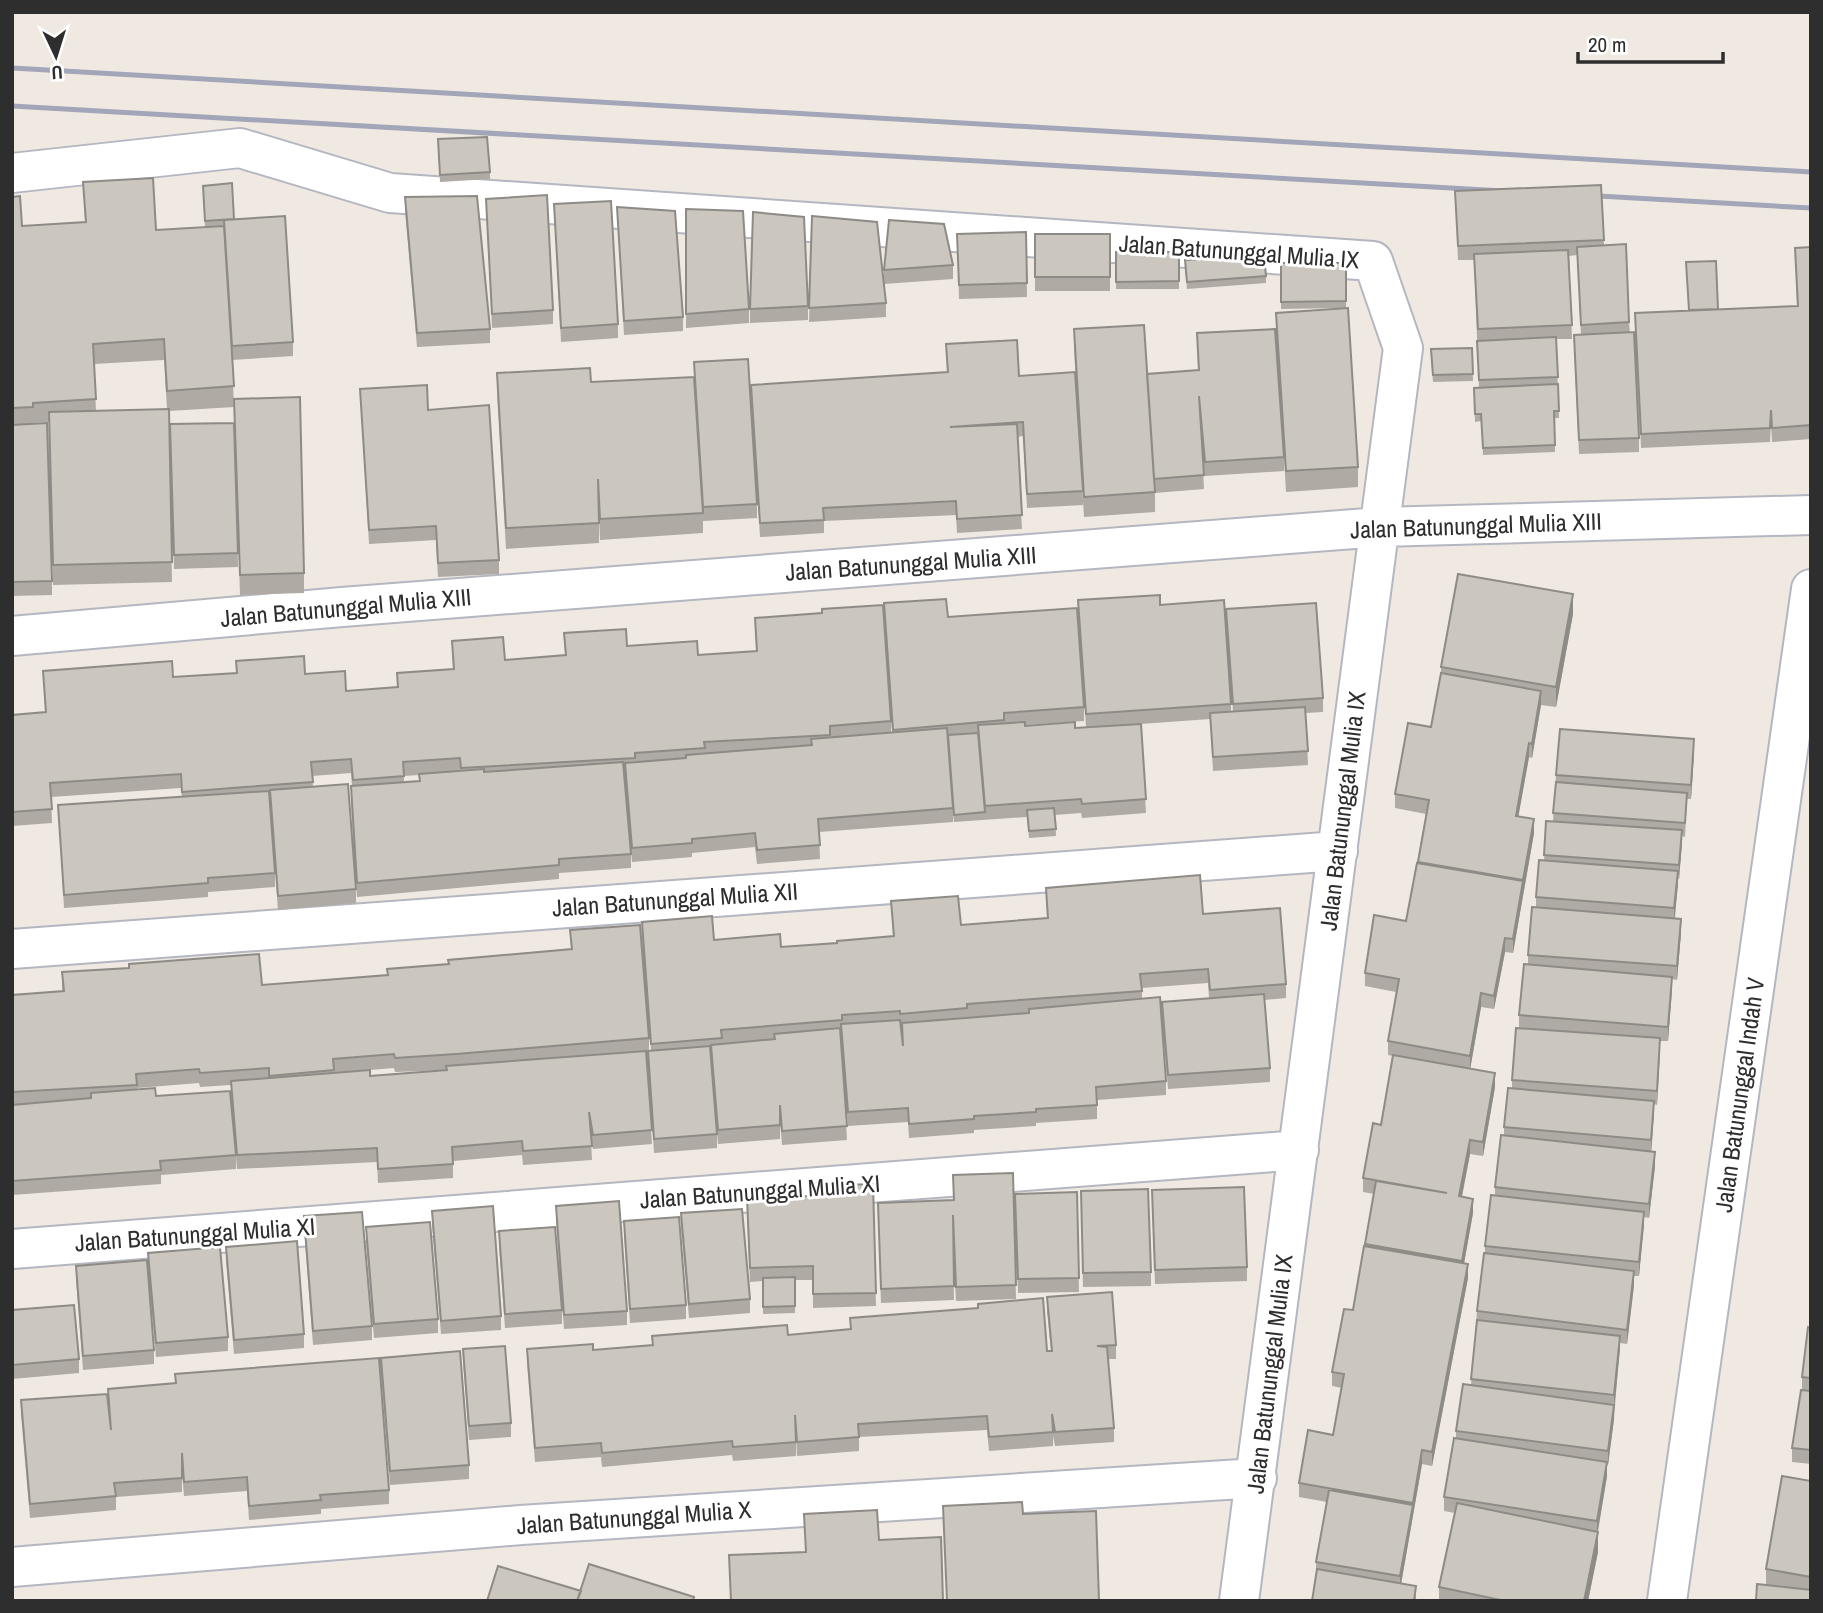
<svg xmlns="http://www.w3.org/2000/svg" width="1823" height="1613" font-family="'Archivo Narrow',sans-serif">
	<rect width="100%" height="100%" fill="#efe9e1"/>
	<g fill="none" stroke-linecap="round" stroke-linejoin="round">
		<g stroke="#b4b7c1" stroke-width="42">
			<path id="street" d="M12,173L240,148L390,193L1373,261L1403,348L1239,1601
				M12,636L342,607L1380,527L1811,515
				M12,949L1338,851
				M12,1249L1299,1150
				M12,1567L521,1525L1257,1478
				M1667,1601L1811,589"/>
		</g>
		<use href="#street" stroke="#fff" stroke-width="38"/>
		<path stroke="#a3a6b8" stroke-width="5" d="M12,68L1811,172
			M12,106L1504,191
			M1581,195L1811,208"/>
	</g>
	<path fill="#afaba4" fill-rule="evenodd" d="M438,147L490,172V179L440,182Z
		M83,182L156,230L205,227L203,193L234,219L293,342V356L232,360L234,407L169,411L172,582L53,585L49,422L33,423L52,581V595L12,596V197L22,226L85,222ZM164,360L167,409L96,411L94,364Z
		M1601,185L1604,245L1629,322L1639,438V452L1579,454L1574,349V335H1581L1577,255L1569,256L1572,339H1556L1559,418H1554L1555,452L1483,455L1481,421L1475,422L1474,388H1479L1474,260H1458L1455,191Z
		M405,197L490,329V343L417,347L405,210Z
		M486,199L553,310V324L492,328Z
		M554,204L618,324V338L561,342Z
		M617,207L683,317V331L624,335Z
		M686,209L749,309V323L686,328Z
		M812,216L886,303V317L809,322Z
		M1026,232L1027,297L959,299L957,234Z
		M1035,234H1110V291H1035Z
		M1811,247V439L1772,442L1771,424L1770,442L1641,448L1635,313L1797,306L1795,248Z
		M1116,252H1179V289H1116Z
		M1281,263H1346V308L1358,467V487L1286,492L1284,457V471L1205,476L1202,449L1204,489L1155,493V512L1084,517L1074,349V329L1147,383L1198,370L1197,333L1276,330V313L1341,308L1281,309Z
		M953,265V279L884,284V270Z
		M1185,267L1266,276V283L1187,289Z
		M808,306V320L750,323V309Z
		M946,344L1019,376L1083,491V505L1027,508L1023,436L1017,437L1022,529L957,533L956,515L824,521V533L760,537L751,385L947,372Z
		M1472,348L1473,381L1433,382L1431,357Z
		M694,362L757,504V518L703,521V533L600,540L599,515V543L506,549L497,393V373L591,382L694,377Z
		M360,389L499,560V574L438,577L436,540L369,544Z
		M234,399L304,573V593L240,595Z
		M234,423L238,567L174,569L170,424Z
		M1078,600L1160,605L1231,704V712H1233L1226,609L1323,698V712L1306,713L1308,765L1213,771L1210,719L1141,724L1146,813L1082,818L1081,813L1055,815L1056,836L1029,838L1027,817L954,822L953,812V822L819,832L820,859L757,864L755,847L692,853V857L632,862L625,772H624L631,854V868L559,873V879L357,897L351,800V786H352L351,773L312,776L313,787L356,889V903L278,910L270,799H269L275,873V887L208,892V897L64,908L58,805L182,797L181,788L51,797L52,823L12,826V715L45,712L43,671L173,677L236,673V661L305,674L346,691L397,687V673L453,669L452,641L505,660L565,655L564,633L627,646L698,655L756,651L755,618L891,721V732H892L884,603L948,617L1084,707V721L1025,725L1075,728L1086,727ZM419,775V781L404,782V776Z
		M1573,614L1556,707L1541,705L1532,758L1529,757L1518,816L1534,833L1513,953L1505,952L1494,1009L1481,1007L1470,1069L1495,1087L1483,1156L1470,1154L1462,1197L1473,1213L1464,1263L1468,1278L1432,1466L1422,1464L1401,1584L1416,1586V1601H1312L1316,1576V1562L1327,1502L1299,1497V1483L1333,1435L1342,1388L1332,1386V1372L1353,1310L1374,1194L1363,1192V1178L1381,1125L1393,1056L1388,1055V1041L1396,992L1365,986V973L1406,921L1426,814L1395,808V794L1431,727L1441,673V667Z
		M1694,753L1691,799H1687L1685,837L1682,836L1679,879H1678L1675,919L1681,933L1677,980L1672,979L1668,1041H1660L1657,1105L1654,1104L1651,1152L1655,1166L1649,1218L1644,1217L1639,1276H1634V1285L1627,1344L1620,1343L1614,1419L1608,1465H1607V1476L1598,1532V1552L1588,1601H1439V1587L1455,1513L1444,1511V1497L1456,1438V1431L1471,1385L1477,1311L1485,1253V1246L1495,1195V1187L1504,1135V1127L1512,1089V1080L1519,1028V1015L1528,964V955L1536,908V897L1544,861L1546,821H1553L1556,775Z
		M1046,888L1203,914L1286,984V998L1264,1000L1270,1068V1082L1168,1089L1162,1016V1002L1209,998L1208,983L1142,988V999L1166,1081V1095L1097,1100V1119L1036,1123V1126L974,1130V1133L909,1138L908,1122L848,1126L841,1034L847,1140L782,1145L780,1120V1139L718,1144L711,1053H710L717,1134V1148L654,1153L648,1052H646L652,1144L593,1149L591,1140L592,1160L523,1165L522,1155L453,1161V1178L378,1183L377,1162L237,1169L231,1085L200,1087L199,1083L137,1088V1090L156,1096L236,1155V1169L161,1175V1184L12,1195V995L62,991V972L262,985L387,975L448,964L571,949L570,930L649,1038V1051L651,1050L642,936V922L714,940L781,947L837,943L893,936L891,901L961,925L1047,918ZM394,1068L395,1072L446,1070L370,1076L334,1073Z
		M1013,1173L1016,1299L956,1301L953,1244L954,1300L881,1303L878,1217L953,1200Z
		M873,1184L876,1306L813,1308V1280H795V1313L763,1314V1281L750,1282L747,1212L811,1196Z
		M1077,1192L1079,1292L1018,1293L1015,1208Z
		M1152,1204L1247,1267V1281L1155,1284Z
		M1081,1205L1151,1272V1286L1083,1287Z
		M556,1206L627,1311V1325L564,1329L556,1220Z
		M432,1211L501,1316V1330L441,1334L432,1225Z
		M681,1213L750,1299V1313L689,1318L681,1227Z
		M304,1216L372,1326V1340L313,1345L304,1230Z
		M624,1221L686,1305V1319L630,1323L624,1235Z
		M366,1227L438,1319V1333L374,1338L366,1241Z
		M499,1231L562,1310V1324L505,1328L499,1245Z
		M226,1247L304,1334V1348L234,1354L226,1261Z
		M148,1253L228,1337V1351L156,1357L148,1267Z
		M76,1266L154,1350V1364L83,1370L76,1280Z
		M1047,1297L1116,1345V1359H1108L1114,1428V1442L1055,1446L1053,1436V1446L989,1451L987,1430L859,1437V1451L797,1456L796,1435V1456L733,1461L732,1455L602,1467L601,1457L535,1462L527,1363V1349L593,1350L652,1345V1336L788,1335L850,1330V1318L1051,1351L1047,1311Z
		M12,1310L79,1359V1373L12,1379Z
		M1811,1328V1464L1792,1462V1448L1802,1390V1377Z
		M463,1349L511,1423V1437L469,1440L463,1363Z
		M381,1358L469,1465V1479L390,1485L381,1371Z
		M175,1374L389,1490V1504L321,1509V1514L249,1520L247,1491L184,1496L182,1472V1492L116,1497V1510L30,1518L21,1414V1400L108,1406V1389L175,1383Z
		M1811,1481V1601L1766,1585V1569Z"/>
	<path fill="#8e8b86" d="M1573,594V614L1556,707V687Z
		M1541,691V705L1532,758V744Z
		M1694,739V753L1691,799V785Z
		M1529,743V757L1516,830V816Z
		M1534,819V833L1513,953V939Z
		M1682,830V844L1679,879V865Z
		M1678,871V885L1674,922V908Z
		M1681,919V933L1677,980V966Z
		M1505,938V952L1494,1009V996Z
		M1672,977V991L1668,1041V1027Z
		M1481,993V1007L1470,1070V1056Z
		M1660,1038V1052L1657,1105V1091Z
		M1495,1073V1087L1483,1156V1142Z
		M1654,1101V1115L1651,1154V1140Z
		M1470,1140V1154L1459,1210V1196Z
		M1655,1152V1166L1649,1218V1204Z
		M1473,1199V1213L1462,1275V1261Z
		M1644,1212V1226L1639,1276V1262Z
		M1468,1264V1278L1432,1466V1452Z
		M1634,1271V1285L1627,1344V1330Z
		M1620,1336V1350L1614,1409V1395Z
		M1614,1405V1419L1608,1465V1451Z
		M1422,1450V1464L1400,1590V1576Z
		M1607,1462V1476L1597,1535V1521Z
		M1598,1532V1552L1588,1601H1584Z"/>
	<path fill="#cbc7bf" stroke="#8e8b86" stroke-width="2" d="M487,137L490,172L440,175L438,139Z
		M153,178L156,230L224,226L234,386L167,391L164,339L93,344L96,399L33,403V407L12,408V197L20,196L22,226L86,222L83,182Z
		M232,183L234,219L205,221L203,186Z
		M1601,185L1604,240L1458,246L1455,191Z
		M547,195L553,310L492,314L486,199Z
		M477,196L490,329L417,333L405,197Z
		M611,201L618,324L561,328L554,204Z
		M617,207L675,211L683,317L624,321Z
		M686,209L743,211L749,309L686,314Z
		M753,212L804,217L808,306L750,309Z
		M285,216L293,342L232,346L224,220Z
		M812,216L877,222L886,303L809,308Z
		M889,220L944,224L953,265L884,270Z
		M1026,232L1027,283L959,285L957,234Z
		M1035,234H1110V277H1035Z
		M1626,244L1629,322L1581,325L1577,247Z
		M1811,247V425L1772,428L1771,410L1770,428L1641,434L1635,313L1798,306L1795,248Z
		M1568,250L1572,325L1478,329L1474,254Z
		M1116,252H1179V281L1116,282Z
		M1264,255L1266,276L1187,282L1185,260Z
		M1716,261L1718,309L1689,310L1686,262Z
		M1281,263H1346V301L1281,302Z
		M1348,308L1358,467L1286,471L1276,313Z
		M1144,325L1155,492L1084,497L1074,329Z
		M1275,329L1284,457L1205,462L1199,396L1204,475L1154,479L1147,374L1199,370L1197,333Z
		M1634,332L1639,438L1579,440L1574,335Z
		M1556,337L1558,377L1479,380L1477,341Z
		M1017,340L1019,376L1075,372L1083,491L1027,494L1023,422L950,427L1017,424L1022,515L957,519L956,501L823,508L824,520L760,523L751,385L948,372L946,344Z
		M1472,348L1473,374L1433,375L1431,349Z
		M748,359L757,504L703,507L694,362Z
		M590,368L591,382L694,377L703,513L600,519L598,479L599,523L506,528L497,373Z
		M1558,384L1559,411H1554L1555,445L1483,448L1481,414H1475L1474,388Z
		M427,385L428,410L489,405L499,560L438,563L436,526L369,530L360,389Z
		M300,397L304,573L240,575L234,399Z
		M169,409L172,562L53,565L49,412Z
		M47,423L52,581L12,582V425Z
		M234,423L238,553L174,555L170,424Z
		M1458,574L1573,594L1556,687L1441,667Z
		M1160,595V605L1224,600L1231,704L1086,714L1078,600Z
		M946,599L948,617L1077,608L1084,707L1004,713V720L893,730L884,603Z
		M1316,603L1323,698L1233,704L1226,609Z
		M883,605L891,721L830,726V735L704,742L705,748L635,753V758L461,768L460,758L403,762L404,776L353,780L351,759L311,762L313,782L245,787L182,792L181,774L50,783L52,809L12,812V715L46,712L43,671L172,661L173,677L237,673L236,661L304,656L305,674L345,671L346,691L398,687L397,673L454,669L452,641L503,637L505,660L566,655L564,633L626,629L627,646L697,641L698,655L757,651L755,618L822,613V609Z
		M1441,673L1541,691L1532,744L1529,743L1516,816L1534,819L1523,880L1418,862L1429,800L1395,794L1408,723L1431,727Z
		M1305,707L1308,751L1213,757L1210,713Z
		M1025,722V726L1075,722V728L1141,724L1146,799L1082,804L1081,799L985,806L978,725Z
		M947,728L953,808L818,819L820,845L757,850L755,833L692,839V843L632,848L625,763L686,758V755L812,745L811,739Z
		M1560,729L1694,739L1691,785L1556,775Z
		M978,733L985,812L954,815L948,735Z
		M623,762L631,854L559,859V865L357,883L351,786L420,781L419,774L484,769V772Z
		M1556,782L1687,793L1685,823L1553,813Z
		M348,784L356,889L278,896L270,790Z
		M269,791L275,873L208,878V883L64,895L58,805Z
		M1054,808L1056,829L1029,831L1027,810Z
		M1546,821L1682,830L1679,865L1544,855Z
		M1539,860L1678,871L1674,908L1536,897Z
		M1417,863L1523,881L1513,939L1505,938L1494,996L1481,993L1470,1056L1388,1041L1399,979L1365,973L1374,915L1406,921Z
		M1200,875L1203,914L1280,908L1286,984L1210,990L1208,969L1140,974L1142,991L967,1004V1008L900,1014V1011L842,1015V1020L721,1030L722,1038L651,1044L642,922L712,916L714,940L780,934L781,947L837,943V941L894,936L891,901L958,896L961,925L1048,918L1046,888Z
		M1532,907L1681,919L1677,966L1528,955Z
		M640,925L649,1038L456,1054L395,1058L394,1054L333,1059L334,1070L269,1076V1068L200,1073L199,1069L136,1074L137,1085L12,1092V995L64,991L62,972L129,968V964L259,954L262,985L388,975L387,969L449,964L448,960L572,949L570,930Z
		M1524,964L1672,977L1668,1027L1519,1015Z
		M1264,994L1270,1068L1168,1075L1162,1002Z
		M1160,997L1166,1081L1096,1087L1097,1105L1036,1109V1112L974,1116V1119L909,1124L908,1108L848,1112L841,1024L900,1020L903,1046L902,1023L1029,1013V1009Z
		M840,1028L847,1126L782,1131L780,1105V1125L718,1130L711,1045L775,1039L774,1034Z
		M1516,1028L1660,1038L1657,1091L1512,1080Z
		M710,1046L717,1134L654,1139L648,1051Z
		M646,1051L652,1130L593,1135L589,1112L592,1146L523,1151L522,1141L452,1147L453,1164L378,1169L377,1148L237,1155L231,1081L370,1070V1076L447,1070L446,1066Z
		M1393,1055L1495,1073L1483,1142L1470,1140L1459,1196L1473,1199L1462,1261L1365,1244L1376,1181L1447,1193L1363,1178L1373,1123L1381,1125Z
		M155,1088L156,1096L230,1091L236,1155L160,1161L161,1170L12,1181V1105L91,1098V1093Z
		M1508,1088L1654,1101L1651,1140L1504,1127Z
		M1501,1135L1655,1152L1649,1204L1495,1187Z
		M1013,1173L1016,1285L956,1287L953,1215L954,1286L881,1289L878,1203L954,1200L953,1175Z
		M873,1184L876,1293L813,1294V1266L750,1268L747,1198L811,1196V1186Z
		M1244,1187L1247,1267L1155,1270L1152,1190Z
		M1148,1189L1151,1272L1083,1273L1081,1191Z
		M1077,1192L1079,1278L1018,1279L1015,1194Z
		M1491,1195L1644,1212L1639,1262L1485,1246Z
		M619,1201L627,1311L564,1315L556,1206Z
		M493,1206L501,1316L441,1321L432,1211Z
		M742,1209L750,1299L689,1304L681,1213Z
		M362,1212L372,1326L313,1331L304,1216Z
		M679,1217L686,1305L630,1309L624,1221Z
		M430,1222L438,1319L374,1324L366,1227Z
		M555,1227L562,1310L505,1314L499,1231Z
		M297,1241L304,1334L234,1340L226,1247Z
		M1364,1246L1468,1264L1432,1452L1422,1450L1413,1503L1299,1483L1308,1430L1333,1435L1344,1374L1332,1372L1344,1309L1353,1310Z
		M220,1247L228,1337L156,1343L148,1253Z
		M1484,1253L1634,1271L1627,1330L1477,1311Z
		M147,1260L154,1350L83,1356L76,1266Z
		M795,1277V1306L763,1307V1278Z
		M1112,1292L1116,1345L1097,1346L1107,1347L1114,1428L1055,1432L1052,1414L1053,1432L989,1437L987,1416L858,1424L859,1437L797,1442L795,1415L796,1442L733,1447L732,1441L602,1453L601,1443L535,1448L527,1349L593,1344V1350L653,1345L652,1336L787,1325L788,1335L851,1329L850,1318L978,1308V1304L1043,1298L1047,1351H1052L1047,1297Z
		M74,1305L79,1359L12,1365V1310Z
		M1477,1320L1620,1336L1614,1395L1471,1379Z
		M1808,1327L1811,1328V1378L1802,1377Z
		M505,1346L511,1423L469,1426L463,1349Z
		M460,1351L469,1465L390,1471L381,1358Z
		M379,1358L389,1490L320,1495L321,1500L249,1506L247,1477L184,1482L182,1453V1478L114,1483L116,1496L30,1504L21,1400L107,1394L111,1430L108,1389L176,1383L175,1374Z
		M1463,1384L1614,1405L1608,1451L1456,1431Z
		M1801,1390L1811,1391V1450L1792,1448Z
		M1454,1438L1607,1462L1597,1521L1444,1497Z
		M1782,1476L1811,1481V1577L1766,1569Z
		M1329,1490L1413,1505L1400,1576L1316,1562Z
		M1022,1502L1023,1514L1096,1511L1099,1601H947L943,1506Z
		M1457,1503L1598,1532L1584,1601H1505L1439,1587Z
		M877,1510L879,1540L941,1537L943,1601H731L729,1555L806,1552L804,1514Z
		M589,1564L694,1597L693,1601H577Z
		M498,1566L581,1591L577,1601H487Z
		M1317,1569L1416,1586L1414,1601H1312Z
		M1757,1584L1811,1590V1601H1756Z"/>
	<g text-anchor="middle" stroke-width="6" stroke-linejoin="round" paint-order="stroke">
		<g font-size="24" fill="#2e2e2e" stroke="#fff">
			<text transform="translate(1239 252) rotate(4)" y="8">Jalan Batununggal Mulia IX</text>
			<text transform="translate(1476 526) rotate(-2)" y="8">Jalan Batununggal Mulia XIII</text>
			<text transform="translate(911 564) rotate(-4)" y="8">Jalan Batununggal Mulia XIII</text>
			<text transform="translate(346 608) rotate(-5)" y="8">Jalan Batununggal Mulia XIII</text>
			<text transform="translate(1343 811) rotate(-83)" y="8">Jalan Batununggal Mulia IX</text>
			<text transform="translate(675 900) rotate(-4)" y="8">Jalan Batununggal Mulia XII</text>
			<text transform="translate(1740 1095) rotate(-82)" y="8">Jalan Batununggal Indah V</text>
			<text transform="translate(760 1192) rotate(-4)" y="8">Jalan Batununggal Mulia XI</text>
			<text transform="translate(195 1235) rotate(-4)" y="8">Jalan Batununggal Mulia XI</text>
			<text transform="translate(1270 1374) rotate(-83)" y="8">Jalan Batununggal Mulia IX</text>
			<text transform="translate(634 1518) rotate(-4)" y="8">Jalan Batununggal Mulia X</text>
		</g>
	</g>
	<rect width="1823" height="1613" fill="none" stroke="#2e2e2e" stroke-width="28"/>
	<g transform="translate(56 56) rotate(176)" stroke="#ffffff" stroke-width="5" paint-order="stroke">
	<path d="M0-5L12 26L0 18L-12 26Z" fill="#2e2e2e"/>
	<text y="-10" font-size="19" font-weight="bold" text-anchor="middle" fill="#2e2e2e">U</text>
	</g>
	<path d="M1578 52v10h145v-10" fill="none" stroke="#2e2e2e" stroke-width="3.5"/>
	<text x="1588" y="52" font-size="21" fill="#2e2e2e" stroke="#ffffff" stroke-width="5" paint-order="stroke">20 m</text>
</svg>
